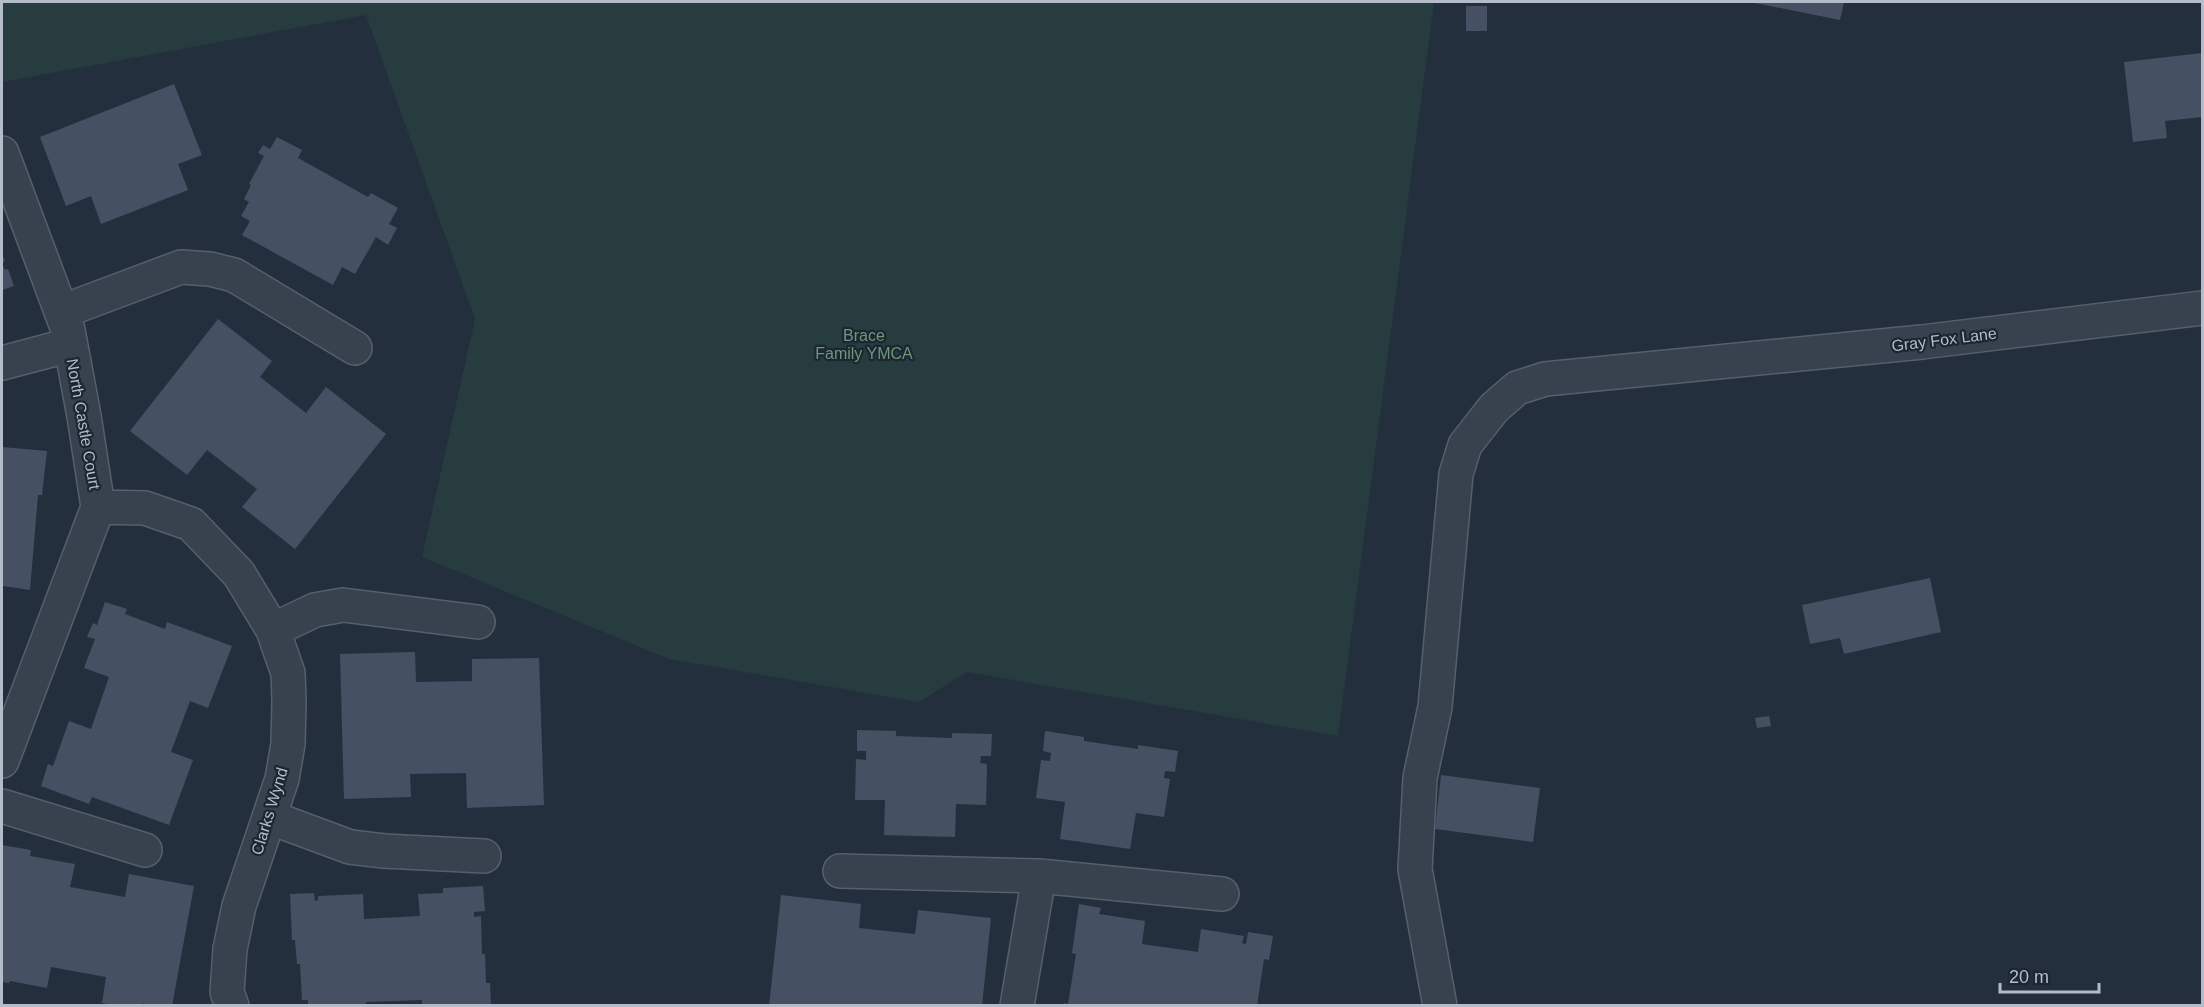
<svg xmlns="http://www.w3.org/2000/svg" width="2204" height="1007" font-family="Helvetica,sans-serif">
	<rect width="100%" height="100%" fill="#242f3e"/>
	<path fill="#263c3f" d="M2,2H1434L1338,736L967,672L919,702L669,659L422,557L475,319L366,15L2,82Z"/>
	<path fill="#455162" d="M1755,3V2H1844L1840,20Z
		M1466,6H1487V31H1466Z
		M2202,53V117L2165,121L2167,138L2133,142L2124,62Z
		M174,84L202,155L178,164L188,190L101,224L91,196L66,206L40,137Z
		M277,137L302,150L298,158L368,197L371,193L398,208L389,224L397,228L388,245L376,237L355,274L342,267L333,285L242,235L250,221L241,216L249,202L244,199L251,185L249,184L264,156L258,153L263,145L270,149Z
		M3,256L5,261L2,263L5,270L8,269L14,286L2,290V257Z
		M218,319L272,361L260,377L306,413L326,387L386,434L295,549L242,507L257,489L207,450L187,475L130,431Z
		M2,447L47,451L42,495H38L30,590L3,586V581H2Z
		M1930,578L1941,632L1844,654L1840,638L1810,644L1802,605Z
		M105,602L127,609L125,614L165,629L167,622L232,646L208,708L190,701L171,752L193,760L169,825L92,797L89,804L41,786L48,764L53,766L69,721L91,729L109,677L84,668L95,639L87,637L93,623L97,625Z
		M415,652L416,682L472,681V659L539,658L544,805L467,808L466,773L410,774L411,797L344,799L340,654Z
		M1769,716L1771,726L1757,728L1755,718Z
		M857,730L896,731V736L952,738V733L992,734L991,756H981L980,763L987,764L986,805L956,804L955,837L884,835L885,800H855L856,759L866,760V751H857Z
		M1045,731L1084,737V741L1138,749V745L1178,751L1175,772L1165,771L1164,778L1170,779L1164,817L1136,813L1130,849L1060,839L1065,802L1036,798L1041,760L1050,761L1051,753L1043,751Z
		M1441,775L1540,788L1533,842L1435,829Z
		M2,845L31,850L30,856L75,864L70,887L125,897L129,874L194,886L172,1006H147L143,1003L142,1006H118L102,1003L106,977L51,967L47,988L10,981L9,983L2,982Z
		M483,886L485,911L474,912V917L481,916L482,954H485L486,983H490L491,1006H422V1000L366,1002V1006H308V1000H302L300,964H297L295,940H292L290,894L314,893L315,901L318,900V896L363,894L364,919L420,916L418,894L443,893V888Z
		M781,895L861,904L859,928L915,934L918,910L991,918L982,1006H769Z
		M1079,904L1101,908L1099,914L1145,921L1142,944L1198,952L1201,929L1244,936L1242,943L1246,944L1248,932L1273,936L1269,960L1264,959L1257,1006H1064V1003L1068,1004L1076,954L1072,953Z"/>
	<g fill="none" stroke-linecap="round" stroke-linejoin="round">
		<g stroke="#565f6c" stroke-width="36">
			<path id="minor" d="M2,153L68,330L84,416L98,507L2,761
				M61,312L181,267L210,269L234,275L355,348
				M2,363L70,345
				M98,507L145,508L191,524L239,574L273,630L288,673L289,702L288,744L282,779L239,906L230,949L227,992L232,1006
				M273,630L315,610L343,605L478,622
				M2,806L145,850
				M269,817L350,847L384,851L484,856
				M840,871L1039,876L1222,894
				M1017,1006L1039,876
				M1440,1006L1415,869L1420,778L1435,707L1456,474L1465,445L1494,408L1517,388L1545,379L1922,342L2202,308"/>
		</g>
		<use href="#minor" stroke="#38414e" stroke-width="33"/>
	</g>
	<g text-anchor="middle" stroke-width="4.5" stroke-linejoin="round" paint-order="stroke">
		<g font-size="16" fill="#6b9a76" stroke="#1d2633">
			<text x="864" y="341">Brace<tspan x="864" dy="18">Family YMCA</tspan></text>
		</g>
		<g font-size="16" fill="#b4bcc9" stroke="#1d2633">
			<text transform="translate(1944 339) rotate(-7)" y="6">Gray Fox Lane</text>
			<text transform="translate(84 424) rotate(80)" y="6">North Castle Court</text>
			<text transform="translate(269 811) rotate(-73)" y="6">Clarks Wynd</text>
		</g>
	</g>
	<rect width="2204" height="1007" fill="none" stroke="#b4bcc9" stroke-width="6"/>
	<path d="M2000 983v9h99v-9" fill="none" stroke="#b4bcc9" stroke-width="3"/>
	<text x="2009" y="983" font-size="18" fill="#b4bcc9" stroke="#1d2633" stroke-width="4.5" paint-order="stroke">20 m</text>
</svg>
